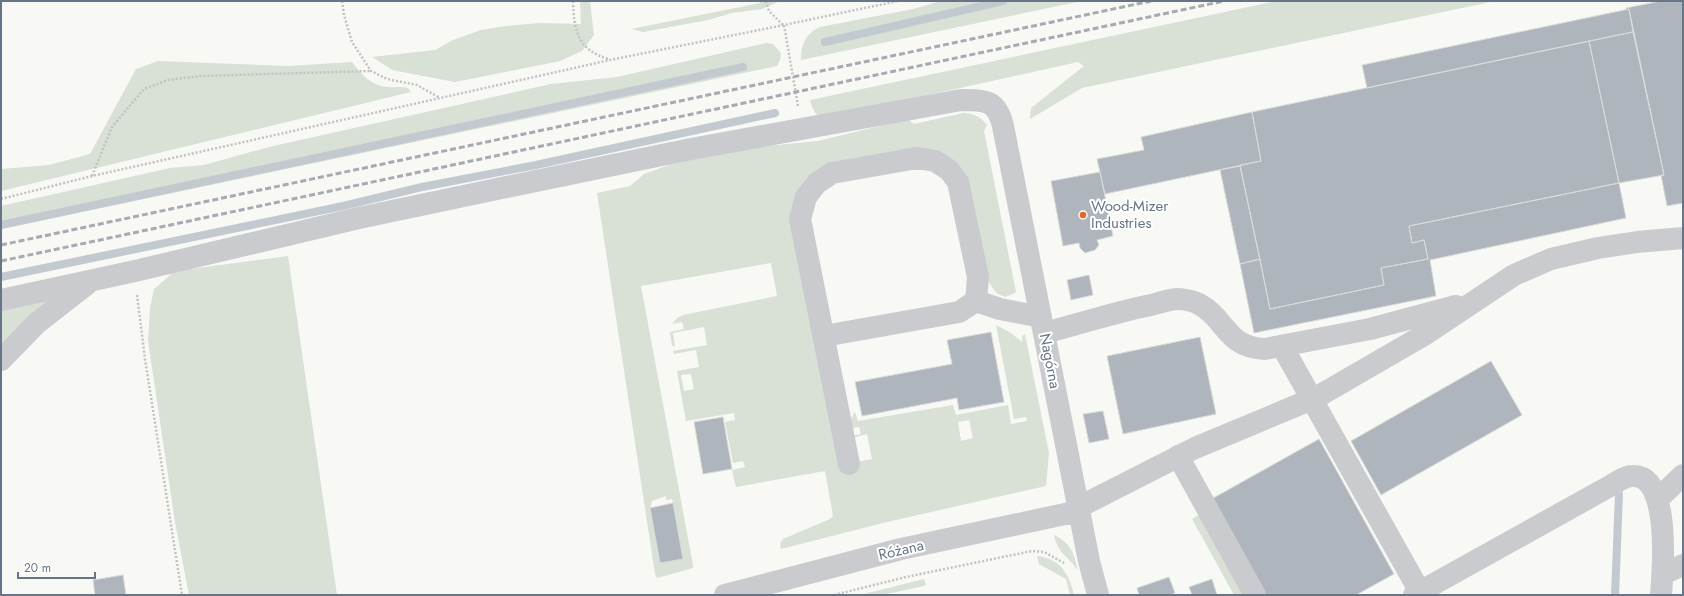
<svg xmlns="http://www.w3.org/2000/svg" width="1684" height="596" font-family="Jost,sans-serif">
	<rect width="100%" height="100%" fill="#f8f8f5"/>
	<path fill="#d9e0d6" fill-rule="evenodd" d="M580,1H590L594,35L582,51L560,61L455,82L392,70L372,57L435,50L453,40L481,30L506,26L540,23L581,24Z
		M760,1H780L762,9L732,13L708,20L643,32L631,29L760,3Z
		M941,1H1082L801,60C800,46 806,33 820,27L913,9Z
		M1277,1H1495L1082,88L1030,119L1031,108L1084,66L1078,62L833,116C816,117 815,116 810,100Z
		M766,43L773,44L781,53L780,60L777,66L1,229V206L170,168L204,165L269,147L551,84L617,77Z
		M158,61L289,66L352,62C362,75 371,86 389,87C396,88 401,86 408,88L411,92L1,191V169L49,165L90,154L136,69Z
		M963,113C973,113 981,117 987,125L984,131L1016,292C1010,296 1004,299 997,293C981,280 953,184 944,159L836,164L796,206L856,462L872,459L867,434L852,438L851,436L861,434L859,427L850,428L849,422L855,412L858,421L953,405L956,415L1008,405L1011,424L1027,421L1026,417L1014,419L996,325L1011,333L1022,342V336L1025,334L1049,453L1046,486L887,522L781,549L780,544L783,539L830,519L833,516L825,471L736,487L732,470L745,467L743,461L733,463L725,422L735,420L734,413L686,421L677,371L699,367L696,350L674,354L673,351L707,345L704,327L673,333L675,346H672L670,332L684,329L682,322L672,324L677,318L683,315L777,296L771,263L641,286L693,565V568L657,578L655,574L597,193L630,186L644,174L680,161L736,149L818,141L908,119L914,124ZM691,374L694,389L684,391L681,375ZM969,420L973,438L961,441L958,422ZM666,496V500L672,499L673,503L660,562L650,508L652,501Z
		M288,256L337,595H189L175,522L148,341L150,308L154,289L175,271Z
		M60,295L1,351V308Z
		M1203,512L1249,595H1234L1192,519Z
		M1054,535C1071,543 1074,553 1078,571C1068,555 1059,556 1054,535Z
		M1037,556C1061,559 1069,574 1074,595H1070L1066,579L1039,564Z
		M924,579L926,585L924,586L882,595H860Z"/>
	<g fill="none" stroke-linecap="round" stroke-linejoin="round">
		<path stroke="#c2cad0" stroke-width="8" d="M825,42L1003,1
			M1,225L743,67
			M1,277L343,206L422,187L536,165L775,113
			M1615,595L1619,494"/>
	</g>
	<path fill="#afb5bc" stroke="#dadad8" d="M1661,1H1683V203L1667,206L1661,175H1664L1629,9L1626,10V8Z
		M1629,9L1633,32L1367,88L1362,65Z
		M1633,32L1664,175L1619,183L1589,41Z
		M1589,41L1619,183L1409,226L1412,243L1424,240L1428,259L1381,268L1384,285L1270,309L1240,165L1261,161L1252,112Z
		M1252,112L1261,161L1105,194L1097,159L1144,150L1141,137Z
		M1240,166L1260,259L1240,264L1220,170Z
		M1100,172L1113,236L1097,240L1099,245L1095,250L1085,253L1080,248L1079,243L1063,246L1051,181Z
		M1619,183L1626,218L1430,260L1436,296L1254,333L1240,264L1260,259L1270,309L1384,285L1381,268L1428,259L1424,240L1412,243L1409,226Z
		M1089,275L1093,295L1071,300L1067,280Z
		M991,332L1004,402L959,410L957,398L862,416L855,382L952,364L947,340Z
		M1200,337L1216,414L1123,434L1107,356Z
		M1491,361L1522,415L1381,495L1351,441Z
		M1103,411L1109,439L1089,443L1083,414Z
		M723,417L732,469L703,474L694,422Z
		M1319,439L1394,574L1356,595H1260L1208,501Z
		M673,503L683,559L660,563L650,508Z
		M123,575L126,595H95L93,580Z
		M1169,577L1175,593L1170,595H1139L1137,588Z
		M1212,579L1217,595H1192L1189,587Z"/>
	<g fill="none" stroke-linecap="round" stroke-linejoin="round">
		<path stroke="#c0c2c4" stroke-width="2.5" stroke-dasharray="2 2" stroke-linecap="butt" d="M342,1L344,15L352,42L371,71L387,79L417,85L440,98
			M573,1C574,30 577,50 609,59
			M766,1L769,11L783,25
			M798,106L784,25L898,1
			M92,176L112,127L144,89L168,80L201,76L371,71
			M1,199L92,176L610,60L784,25
			M137,295L145,359L182,595
			M834,595L906,577L1032,551L1044,552L1064,563"/>
		<path stroke="#c9cbcf" stroke-width="22" d="M1,300L135,271L359,218L497,189L691,149L961,100C986,100 997,100 1003,126L1089,561L1098,595
			M1044,333C1080,324 1115,312 1151,305C1160,303 1169,299 1178,299C1183,299 1194,301 1199,304C1227,319 1225,347 1265,349L1370,329L1456,306
			M824,336L959,312L976,301
			M1282,346L1420,592
			M1,360L37,323L87,284
			M1178,456L1255,595
			M849,464L800,219L806,197L817,183L832,173L917,158L935,161L949,170L958,182L978,277L976,301L1000,309L1041,317
			M1658,499L1683,475
			M1079,507L1195,448L1317,397L1424,335L1514,275L1551,259L1598,248L1637,242L1683,238
			M1663,574L1683,565
			M725,595L901,549L1079,511
			M1414,595L1610,486C1617,482 1625,476 1633,476C1671,475 1663,570 1661,595"/>
		<path stroke="#a6abb2" stroke-width="3" stroke-dasharray="6 3" stroke-linecap="butt" d="M1,245L1151,1
			M1,261L1224,1"/>
	</g>
	<circle fill="#e46629" stroke="#fff" stroke-width="1.5" cx="1083" cy="215" r="4"/>
	<g text-anchor="middle" stroke-width="4" stroke-linejoin="round" paint-order="stroke">
		<g font-size="15" fill="#677586" stroke="#fff" text-anchor="start">
			<text x="1091" y="211">Wood-Mizer<tspan x="1091" dy="17">Industries</tspan></text>
		</g>
		<g font-size="15" fill="#677586" stroke="#fff">
			<text transform="translate(1050 361) rotate(79)" y="5">Nagórna</text>
			<text transform="translate(901 550) rotate(-13)" y="5">Różana</text>
		</g>
	</g>
	<rect width="1684" height="596" fill="none" stroke="#677586" stroke-width="4"/>
	<path d="M18 572v6h77v-6" fill="none" stroke="#677586" stroke-width="2"/>
	<text x="24" y="572" font-size="12" fill="#677586" stroke="#ffffff" stroke-width="3" paint-order="stroke">20 m</text>
</svg>
